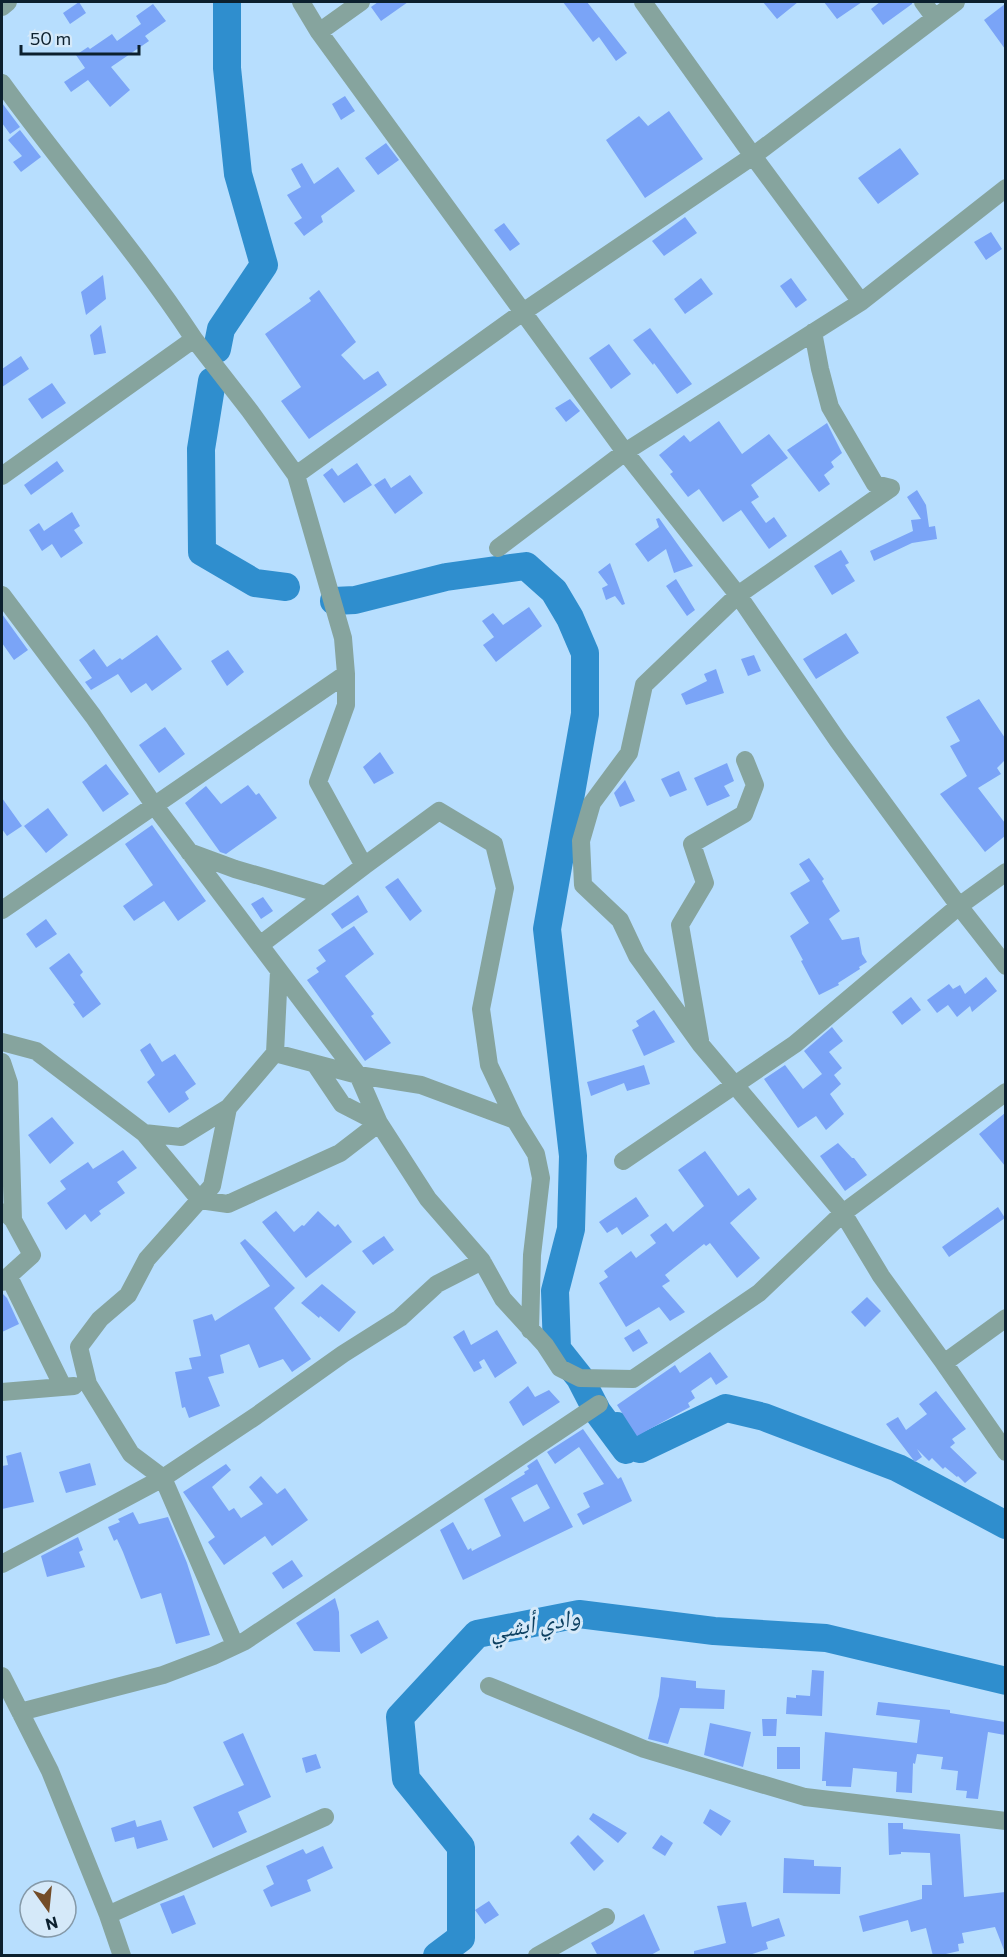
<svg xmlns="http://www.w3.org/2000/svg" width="1007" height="1957" font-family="Commissioner,'Noto Naskh Arabic',sans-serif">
	<rect width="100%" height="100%" fill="#b7defe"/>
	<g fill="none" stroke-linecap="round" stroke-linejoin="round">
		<path stroke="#2f8ece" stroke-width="28" d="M217,349L221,329L264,265L238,174L227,68V2
			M212,381L201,449L202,552L255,583L286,587
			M334,601L355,600L446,577L526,566L554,591L570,618L585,653V714L547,929L573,1156L571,1229L555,1291L557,1349L580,1378L597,1411L626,1450
			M617,1426L640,1449L726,1408L764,1417L898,1468L1006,1525
			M437,1956L461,1938V1847L406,1779L400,1717L477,1634L579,1614L714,1631L826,1638L1006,1681"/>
	</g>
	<path fill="#7aa4f7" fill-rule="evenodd" d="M79,2L86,13L70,24L63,13Z
		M378,2H408L381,21L371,7Z
		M563,2H587L627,53L616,61L599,37L593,42Z
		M763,2H798L777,19Z
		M824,2H862L837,19Z
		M880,2H912V4L883,25L871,9Z
		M153,4L166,21L145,36L149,41L111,67L130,90L110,107L88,80L71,92L64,82L85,68L76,55L88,47L90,49L112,34L117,41L141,24L136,16Z
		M1005,4V49L984,20Z
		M345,96L355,111L341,120L332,104Z
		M2,103L20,127L10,134L2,123Z
		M669,111L703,159L645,198L606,140L639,116L648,126Z
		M20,130L41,157L21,172L13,162L22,156L8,140Z
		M386,143L399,160L378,175L365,158Z
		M900,148L919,174L878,204L858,178Z
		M302,163L314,184L338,167L355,191L321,216L323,222L304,236L294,223L302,218L287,195L301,187L291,169Z
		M685,217L697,233L664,256L652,241Z
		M504,223L520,244L510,251L494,230Z
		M991,232L1002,249L986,260L974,242Z
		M103,275L106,299L86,315L81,292Z
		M701,278L713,294L685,314L674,299Z
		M791,278L807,300L796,308L780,286Z
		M319,290L356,342L341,355L364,380L378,371L387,385L309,439L281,401L301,387L265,334L311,301L309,298Z
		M101,325L106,353L94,355L90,335Z
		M650,328L692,384L677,394L654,363L653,365L633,340Z
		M609,344L631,374L611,389L589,358Z
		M21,356L29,369L2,387V369Z
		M52,383L66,403L42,419L28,399Z
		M570,399L580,411L566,422L555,408Z
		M719,421L742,454L769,434L788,458L751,485L759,497L751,502L766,523L774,517L787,536L769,549L741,510L723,522L699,489L688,497L670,474L673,472L659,455L684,435L690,442Z
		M827,423L842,453L831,462L834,467L824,475L830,484L819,492L787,450Z
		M57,461L64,471L31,495L24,485Z
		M357,463L372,485L344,503L323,475L332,468L338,476Z
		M410,475L423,493L395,514L374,485L385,478L391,488Z
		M917,490L926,505L929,527L935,526L937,539L912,543L874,561L870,551L913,531L911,520L921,519L907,497Z
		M72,512L80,526L74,530L83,543L61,558L52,544L42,551L29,530L39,523L44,531Z
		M659,518L693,566L674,573L666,549L648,562L635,544L659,527L656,519Z
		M841,550L849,563L845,565L855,581L832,595L814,566Z
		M610,563L625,604L622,605L615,596L606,600L602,588L608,585L598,572Z
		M676,579L695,610L687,616L666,586Z
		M529,607L542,626L496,662L483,645L494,637L482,621L493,613L503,625Z
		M2,614L28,650L14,660L2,643Z
		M846,633L859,653L816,679L803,659Z
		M157,635L182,669L152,691L146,683L131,693L118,674L91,690L85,682L92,678L79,660L94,649L107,667L120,658L122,660Z
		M228,650L244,672L227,686L211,661Z
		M754,655L761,671L748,676L741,659Z
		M716,669L724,693L686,705L681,694L707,681L704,674Z
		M979,699L1005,738V760L997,768L1001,774L978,788L1005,823V836L985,852L940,794L967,776L950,746L960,741L946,717Z
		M165,727L185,754L159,773L139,745Z
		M380,752L394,773L374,784L363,767Z
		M727,763L734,781L724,786L730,796L707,806L694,778Z
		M106,764L129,794L103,812L82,782Z
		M679,771L687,790L670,797L661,779Z
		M625,780L635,801L620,807L614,793Z
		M248,785L256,795L259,793L277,818L226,854L220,852L185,803L206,786L221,804Z
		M2,798L22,826L7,836L2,829Z
		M48,808L68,835L46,853L24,826Z
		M152,825L206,901L178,921L164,901L134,921L123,906L153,885L125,844Z
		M809,858L824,879L822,881L840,911L829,919L842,940L859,937L862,954L867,962L859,967L860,969L838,983L839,985L819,995L801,961L803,960L790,936L809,923L790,893L810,881L799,864Z
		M398,878L422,911L410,921L385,887Z
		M358,895L368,912L342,929L331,914Z
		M263,897L273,911L261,919L251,904Z
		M46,919L57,934L36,948L26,934Z
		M354,926L374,954L345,976L374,1014L371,1016L391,1043L365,1061L307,980L319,972L316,968L326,961L318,950Z
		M69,953L83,972L80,975L101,1004L83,1018L73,1004L75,1003L49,968Z
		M986,977L997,991L972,1012L970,1006L957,1017L948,1005L937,1013L927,1000L949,984L953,989L960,985L965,994Z
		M911,997L921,1010L902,1025L892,1012Z
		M654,1010L675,1042L644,1056L632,1030L639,1026L636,1021Z
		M832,1027L843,1041L829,1052L842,1068L834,1075L841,1084L830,1094L844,1114L826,1130L816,1116L798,1128L764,1079L785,1065L803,1089L822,1074L804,1051Z
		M150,1043L162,1062L175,1054L196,1084L185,1092L189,1099L169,1113L147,1082L155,1075L140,1050Z
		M644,1065L650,1084L627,1091L624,1083L591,1096L587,1082Z
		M1005,1113V1166L979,1134Z
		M52,1117L74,1143L50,1164L28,1135Z
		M838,1143L852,1158H854L867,1175L845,1191L820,1156Z
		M123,1150L137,1168L117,1182L125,1193L99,1211L101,1214L91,1222L85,1214L66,1230L47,1203L66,1189L60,1181L88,1162L93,1169Z
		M705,1151L738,1196L749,1188L757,1199L730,1223L760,1258L737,1278L710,1243L706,1246L704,1244L665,1275L670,1281L662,1286L685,1312L670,1321L659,1307L626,1327L599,1283L608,1277L604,1271L631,1251L636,1258L656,1243L650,1235L666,1223L673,1232L704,1206L678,1170Z
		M636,1197L649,1216L622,1235L617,1227L607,1233L599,1222Z
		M998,1207L1005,1218L949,1257L942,1247Z
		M276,1211L294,1232L302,1225L304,1226L318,1211L335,1227L338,1224L352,1242L306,1278L262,1222Z
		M384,1236L394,1250L373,1265L362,1251Z
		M245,1239L295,1288L274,1308L311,1359L292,1372L283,1359L259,1368L249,1344L220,1355L224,1373L208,1377L220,1406L189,1418L185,1407L182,1408L175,1372L192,1369L189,1358L201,1356L193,1320L212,1314L215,1321L270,1286L240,1243Z
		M322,1284L356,1312L339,1332L320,1316L319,1318L301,1303Z
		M2,1293L7,1298L19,1324L2,1332Z
		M867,1297L881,1311L865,1327L851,1312Z
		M639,1329L648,1343L633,1352L624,1338Z
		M464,1330L471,1345L497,1330L517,1363L495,1378L484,1359L479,1362L482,1368L474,1372L453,1337Z
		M710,1352L728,1377L716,1385L711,1377L691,1391L695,1398L688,1403L690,1407L637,1436L617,1405L675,1365L680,1373Z
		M528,1386L535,1397L549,1390L560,1402L523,1426L509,1402Z
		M936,1391L966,1429L952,1439L955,1443L950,1447L977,1473L965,1483L958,1476L957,1477L945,1467L943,1469L932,1458L929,1461L917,1449L922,1457L915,1462L886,1424L898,1417L906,1430L927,1414L919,1404Z
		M583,1429L618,1479L621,1477L632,1501L583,1525L577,1514L590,1507L583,1493L604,1484L579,1447L555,1464L547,1452Z
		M21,1452L34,1502L2,1509V1466L8,1465L6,1456Z
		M537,1459L573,1527L463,1580L440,1530L453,1522L468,1550L471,1548L472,1551L501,1536L484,1499L525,1474L524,1472L529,1469L527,1466ZM537,1484L550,1508L524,1522L511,1498Z
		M90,1463L96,1485L66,1493L59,1472Z
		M226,1464L231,1470L212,1487L229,1511L234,1508L241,1518L263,1504L249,1487L261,1476L277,1494L285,1488L308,1520L272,1546L265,1536L224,1565L208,1542L215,1537L183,1492Z
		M133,1512L139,1524L168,1517L187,1563L210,1635L176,1644L161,1593L141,1599L123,1552L117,1539L114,1541L108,1527L120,1522L118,1519Z
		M78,1537L83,1550L79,1552L85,1567L47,1577L41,1556Z
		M292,1560L303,1576L283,1589L272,1573Z
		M335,1598L339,1612L340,1652L314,1651L296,1623Z
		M378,1620L388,1638L361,1654L350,1635Z
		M812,1670L824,1671L822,1716L786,1714L787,1697L796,1698V1695L810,1696Z
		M661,1677L696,1681V1688L725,1690L724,1709L680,1708L668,1744L648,1739L659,1696Z
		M878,1702L950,1710V1713L1005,1722V1735L988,1732L978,1799L966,1798L967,1791L956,1790L958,1771L941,1769L943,1757L917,1754L915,1764L913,1763L912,1793L896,1792L897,1772L853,1768L851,1787L826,1786V1781H822L825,1732L917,1743L920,1720L876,1715Z
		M762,1719H777L776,1736H763Z
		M710,1723L751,1732L743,1767L704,1755Z
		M243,1733L271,1797L238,1812L247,1832L213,1848L193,1807L244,1785L223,1742Z
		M777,1747H800V1769H777Z
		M316,1754L321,1768L306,1773L302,1758Z
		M710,1809L731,1821L721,1836L703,1823Z
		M593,1813L627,1833L618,1843L589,1819Z
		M135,1820L137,1827L161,1820L168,1840L137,1849L134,1837L115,1842L111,1828Z
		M888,1823H903V1829L960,1834L964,1897L1005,1892V1950H1004L995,1927L962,1933L964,1943L958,1944L959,1951L937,1956H933L926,1928L911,1932L908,1920L863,1932L859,1916L922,1899V1885H932L930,1853L901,1852V1854L889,1855Z
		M578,1835L604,1861L594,1871L570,1843Z
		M661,1835L673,1843L665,1856L652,1848Z
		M323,1846L333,1868L307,1880L311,1891L271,1907L263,1890L274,1884L266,1866L303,1849L306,1854Z
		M784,1858L814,1860V1866L841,1867L840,1894L783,1893Z
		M184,1895L196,1924L172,1934L160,1904Z
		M489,1901L499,1915L485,1924L475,1910Z
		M746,1902L752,1927L779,1918L785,1936L766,1942L768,1949L746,1956H694V1951L726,1943L717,1906Z
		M644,1914L660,1950L649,1956H598L591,1943Z"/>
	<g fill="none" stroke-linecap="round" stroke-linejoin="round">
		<path stroke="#86a49e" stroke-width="18" d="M301,2L319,32L625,452L738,595L838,741L959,906L1006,966
			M643,2L753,156L861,302L1006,188
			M923,2L934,17
			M2,7L8,2
			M319,32L361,2
			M2,83C64,169 135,249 194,339L2,476
			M813,332L820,369L830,407L875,484L891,488
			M194,339L250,411L296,475
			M891,488L738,595L644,685L629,753L592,803L581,841L583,885L620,920L637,956L701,1045L843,1213L881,1276L944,1363L1006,1318
			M498,548L625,452L861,302
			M2,595L93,716L154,805L358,1075L421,1085L515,1120L536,1154L541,1178L532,1255L530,1330
			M189,852L235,869L325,895
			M364,866L439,811L494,844L505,888L481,1009L489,1065L515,1120
			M2,910L346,674
			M260,945L364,866L318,782L346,705V674L343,638L296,475L523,312L753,156L956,2
			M700,1040L680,925L705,883L692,844L744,814L755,785L745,760
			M2,1042L36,1051L144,1133L200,1200L228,1204L340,1153L379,1123L342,1104L315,1064
			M275,1053L358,1075L379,1123L428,1199L482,1261
			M2,1062L9,1083L13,1220
			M144,1133L181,1137L228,1108
			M623,1161L795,1044L959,906L1006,872
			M9,1277L63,1387
			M2,1282L32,1255L13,1220L5,1212
			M944,1363L1006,1452
			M2,1392L74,1386
			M2,1564L163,1478L256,1416L343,1354L400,1318L437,1284L482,1261L503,1299L545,1345L560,1368L580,1378L633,1379L759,1293L843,1213L1006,1092
			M235,1645L163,1478L131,1454L88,1384L79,1347L100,1319L128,1295L147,1259L212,1186L228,1108L275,1053L279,971
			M2,1676L50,1771L108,1915L122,1956
			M489,1686L644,1749L805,1797L1006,1821
			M20,1712L163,1675L213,1656L245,1641L599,1404
			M108,1915L325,1817
			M537,1956L606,1917"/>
	</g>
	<g text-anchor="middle" stroke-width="6" stroke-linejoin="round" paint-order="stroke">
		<g font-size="24" font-style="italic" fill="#0d4061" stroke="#d5e9f9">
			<text transform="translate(535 1624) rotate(-9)" y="8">وادي أبشي</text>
		</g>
	</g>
	<rect width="1007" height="1957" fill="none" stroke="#0c202e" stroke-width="6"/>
	<g transform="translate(48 1909) rotate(165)"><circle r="28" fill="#d5e9f9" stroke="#8599a8" stroke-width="1.5"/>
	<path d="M0-4.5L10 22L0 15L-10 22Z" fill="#724c28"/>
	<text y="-9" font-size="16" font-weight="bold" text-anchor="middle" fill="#0c202e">N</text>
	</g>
	<path d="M21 45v9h118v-9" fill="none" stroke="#0c202e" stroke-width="3"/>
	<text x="30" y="45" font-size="18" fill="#0c202e" stroke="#d5e9f9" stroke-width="4.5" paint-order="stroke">50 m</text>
</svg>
